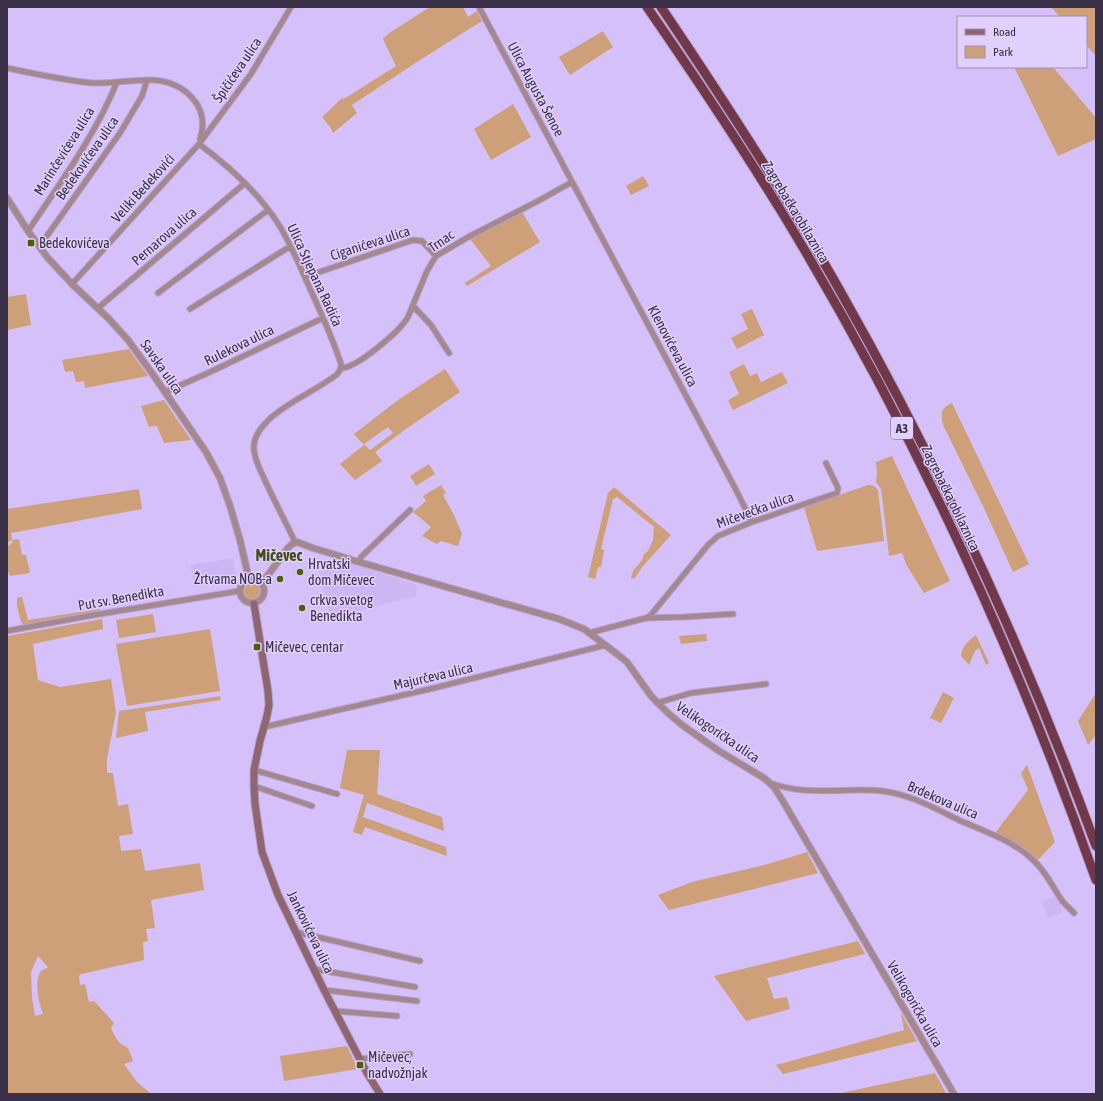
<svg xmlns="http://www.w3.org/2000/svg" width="1103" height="1101" font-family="'Asap Condensed',sans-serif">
	<rect width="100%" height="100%" fill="#d6c0f9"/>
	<path fill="#ceb5f4" d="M233,558L236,580L194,587L191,565Z
		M353,564L417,585L416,596L331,618L319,571Z
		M1057,896L1062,913L1048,918L1042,901Z"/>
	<path fill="#cda079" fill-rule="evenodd" d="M430,7H463L468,17L477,11L482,21L420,60L352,105L357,113L333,133L331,128L322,117L342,98L343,99L347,97L396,66L383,39L389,33Z
		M1051,7H1096V56L1086,45V17H1060Z
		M603,31L613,47L570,75L559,57Z
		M1014,67H1053L1096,118V139L1058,156Z
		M513,104L531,137L491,160L474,129Z
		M643,176L649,186L631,195L626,186Z
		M522,212L540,242L467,286L465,283L491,266L470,239Z
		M26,294L31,325L7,330V297Z
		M752,309L764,335L737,349L731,338L748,329L741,314Z
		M129,349L148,376L85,388L84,381L76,382L73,371L65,372L62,360Z
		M744,364L750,376L757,373L761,382L782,372L788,383L733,410L728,400L739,394L729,372Z
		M445,369L460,392L406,429L375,452L382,461L355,480L340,464L364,445L354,434L398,400ZM388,427L393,433L370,450L364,444Z
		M164,400L191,440L164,443L157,426L149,427L141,406Z
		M952,403L1029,564L1013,572L983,506L944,427C940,415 940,408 952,403Z
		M892,456L950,581L924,593L907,566L902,553L889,556L882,496L881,489L876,482L877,473L876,462Z
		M429,464L435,474L416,486L410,476Z
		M441,485L446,493L443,495L454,515L462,534L458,546L441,541L437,544L422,536L431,527L413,512L426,501L423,496Z
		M868,485C873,485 875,486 878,490L884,541L817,551L804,507Z
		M614,487L671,535L643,566L634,579L631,577L633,571L642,560L644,554L648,551L653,540L654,527L617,497L613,499L601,549L604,550L601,567H598L595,579L588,577L608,493Z
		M139,489L142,509L11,533L12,540L19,539L22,555H26L30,573L10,576L7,569V547L13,542L12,540L7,543V509Z
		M244 591a8 8 0 1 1 16 0a8 8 0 1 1-16 0Z
		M22,597L28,620L100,609L101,611L26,624H22L21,622L17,606V598Z
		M153,614L156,632L119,638L116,620Z
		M102,619L103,629L33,644L38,680L60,687L111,679L116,712L107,759V773H113L118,806L128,804L133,834L119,836L121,851L141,849L145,871L200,863L204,890L151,900L155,928L146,929L148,941L143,942L144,960L81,974L79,976L80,985L85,984L89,1002L94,1001L114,1023L111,1028C115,1037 118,1044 128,1048L133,1061L124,1064L137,1082L151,1094H7V636ZM38,956L48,967C46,969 44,969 42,970C33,978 39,1004 43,1014L35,1016L32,998L31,972Z
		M210,629L220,691L127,706L116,644Z
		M706,634L707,641L681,644L679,636Z
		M976,635L989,663L986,665L979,648L975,651L969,665L961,656C962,646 968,641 976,635Z
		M943,692L954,698L941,723L930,718Z
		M1096,693V735L1088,745L1078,721Z
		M220,696L221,700L145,712L148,731L116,738L119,711Z
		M347,750H380L377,794L442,817L444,831L367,803L363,817L446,847L447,856L365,827L362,835L353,832L364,795L340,788Z
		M1027,765L1055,842L1038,860L1020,847L995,833L1028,790L1021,773Z
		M807,852L818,873L669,910L658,895L692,882L768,864Z
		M858,941L865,954L767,978L774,999L787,997L790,1009L746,1021L714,976Z
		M901,1013L917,1041L783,1074L776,1065L904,1030Z
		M347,1046L358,1069L284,1081L280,1056Z
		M935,1073L946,1093L940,1094H836Z"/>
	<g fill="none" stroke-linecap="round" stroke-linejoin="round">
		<g stroke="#b4a1d2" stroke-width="7">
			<path id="minor" d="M479,7L734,486L752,522
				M7,68C35,74 63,80 92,83C112,84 132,79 153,80C184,82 211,106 200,139
				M199,144C230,167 259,193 279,225C292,246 301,269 311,291C322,315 333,339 341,364C341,366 341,368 340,370C338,375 332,378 329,380C307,396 251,418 254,450C255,459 259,468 263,476C273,499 285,520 295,542
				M28,231C60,183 95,136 117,82
				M39,247L120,133L142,96L147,80
				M305,277L413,240L422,241L436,256
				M72,284L199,144L251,74L291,7
				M158,293L268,210
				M413,306L431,325L449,353
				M98,308L245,183
				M190,309L286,249L291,247
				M341,368C357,368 400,331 408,317L427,271L436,256L470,236L538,201L572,182
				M165,392L208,373L323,318
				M359,562L361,557L410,510
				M647,618L684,617L733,614
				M7,631L88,616L239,591
				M589,633L646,618L650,616L708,545L718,536L752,522L837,493L838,488L826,463
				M657,703L691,693L766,684
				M264,727L434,688L606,645
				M254,770L337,794
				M770,783C809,797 843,787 882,791C910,794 936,809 961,821C986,832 1014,841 1033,860C1046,871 1053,888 1063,902C1067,906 1070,909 1074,913
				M254,786L312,806
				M296,932L420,961
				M314,969L415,987
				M324,990L417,1001
				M335,1011L397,1016
				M359,1059L410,1054"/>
		</g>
		<g stroke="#b4a1d2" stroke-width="8">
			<path id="tertiary" d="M7,198L28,231L47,257L72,284L108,318L128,340L154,376L206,452L220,478L230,506L240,540L249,579
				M240 591a12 12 0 1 1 24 0a12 12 0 1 1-24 0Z
				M261,583L268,575L288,548L292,544L297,542L313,548L359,562L559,619L584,629L617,654L627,662L651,696L668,713L682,725L719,751L764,778L774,787L784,803L954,1094"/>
		</g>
		<g stroke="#b4a1d2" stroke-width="9">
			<path id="secondary" d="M254,604L268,691L269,705L267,716L260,741L254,770V786L255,804L262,852L278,895L324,990L367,1073L380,1094"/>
		</g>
		<g stroke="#b4a1d2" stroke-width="11">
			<path id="motorway" d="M647,7C694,75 740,144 783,214C910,423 1015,650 1096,880
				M661,7C723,99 784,192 839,289C940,467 1026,654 1096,846"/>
		</g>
		<use href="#minor" stroke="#a5878e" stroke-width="5"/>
		<use href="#tertiary" stroke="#a5878e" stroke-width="6"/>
		<use href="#secondary" stroke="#8f6670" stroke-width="7"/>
		<use href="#motorway" stroke="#713849" stroke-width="9"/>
	</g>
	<g fill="#4c5f05" stroke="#e1d0fe" stroke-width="1.5">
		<rect x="27" y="239" width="8" height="8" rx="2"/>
		<circle cx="300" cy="572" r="4"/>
		<circle cx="280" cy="579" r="4"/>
		<circle cx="302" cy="608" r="4"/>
		<rect x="253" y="643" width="8" height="8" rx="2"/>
		<rect x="356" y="1061" width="8" height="8" rx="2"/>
	</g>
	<g text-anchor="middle" stroke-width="3" stroke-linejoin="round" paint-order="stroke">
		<rect fill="#e1d0fe" stroke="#6c617f" stroke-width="1" x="891" y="417" width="22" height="22" rx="3"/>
		<g font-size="13" font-weight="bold" fill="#3a3148">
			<text x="902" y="433">A3</text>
		</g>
		<g font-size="14" fill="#3a3148" stroke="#e1d0fe">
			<text transform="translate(237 70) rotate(-56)" y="5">Špičićeva ulica</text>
			<text transform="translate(536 89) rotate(62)" y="5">Ulica Augusta Šenoe</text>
			<text transform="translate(64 151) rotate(-58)" y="5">Marinčevićeva ulica</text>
			<text transform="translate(87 158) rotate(-55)" y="5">Bedekovićeva ulica</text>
			<text transform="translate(143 188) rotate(-48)" y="5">Veliki Bedekovići</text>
			<text transform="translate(796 212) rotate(59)" y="5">Zagrebačka obilaznica</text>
			<text transform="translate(164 236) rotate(-41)" y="5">Pernarova ulica</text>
			<text transform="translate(441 241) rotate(-35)" y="5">Trnac</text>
			<text transform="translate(370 243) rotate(-18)" y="5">Ciganićeva ulica</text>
			<text transform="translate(315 275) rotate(65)" y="5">Ulica Stjepana Radića</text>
			<text transform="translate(239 345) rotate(-26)" y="5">Rulekova ulica</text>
			<text transform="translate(673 346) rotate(62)" y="5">Klenovićeva ulica</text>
			<text transform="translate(162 367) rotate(55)" y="5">Savska ulica</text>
			<text transform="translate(951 498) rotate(64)" y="5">Zagrebačka obilaznica</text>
			<text transform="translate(755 510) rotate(-20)" y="5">Mičevečka ulica</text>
			<text transform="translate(121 598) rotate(-10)" y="5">Put sv. Benedikta</text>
			<text transform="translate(433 676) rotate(-13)" y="5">Majurčeva ulica</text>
			<text transform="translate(718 732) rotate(34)" y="5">Velikogorička ulica</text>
			<text transform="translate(943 800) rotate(23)" y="5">Brdekova ulica</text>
			<text transform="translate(311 932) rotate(64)" y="5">Jankovićeva ulica</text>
			<text transform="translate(915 1004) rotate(60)" y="5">Velikogorička ulica</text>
		</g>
		<g font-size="14" fill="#3a3148" stroke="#e1d0fe" text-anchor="start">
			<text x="39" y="248">Bedekovićeva</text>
			<text x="308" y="569">Hrvatski<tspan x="308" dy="16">dom Mičevec</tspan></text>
			<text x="272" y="584" text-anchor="end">Žrtvama NOB-a</text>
			<text x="310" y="605">crkva svetog<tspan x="310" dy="16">Benedikta</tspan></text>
			<text x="265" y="652">Mičevec, centar</text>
			<text x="368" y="1062">Mičevec,<tspan x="368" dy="16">nadvožnjak</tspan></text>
		</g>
		<g font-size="16" font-weight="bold" fill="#404e18" stroke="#e1d0fe">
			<text x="279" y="561">Mičevec</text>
		</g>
	</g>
	<rect width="1103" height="1101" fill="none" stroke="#3a3148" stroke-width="16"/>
	<rect x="957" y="16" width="130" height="52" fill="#e1d0fe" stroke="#9e90b5"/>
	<rect x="965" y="29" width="20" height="6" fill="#8f6670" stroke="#9e90b5"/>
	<text x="993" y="36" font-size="12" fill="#3a3148">Road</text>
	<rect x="965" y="46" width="20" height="12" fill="#cda079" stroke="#9e90b5"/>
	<text x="993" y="56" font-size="12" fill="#3a3148">Park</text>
</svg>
